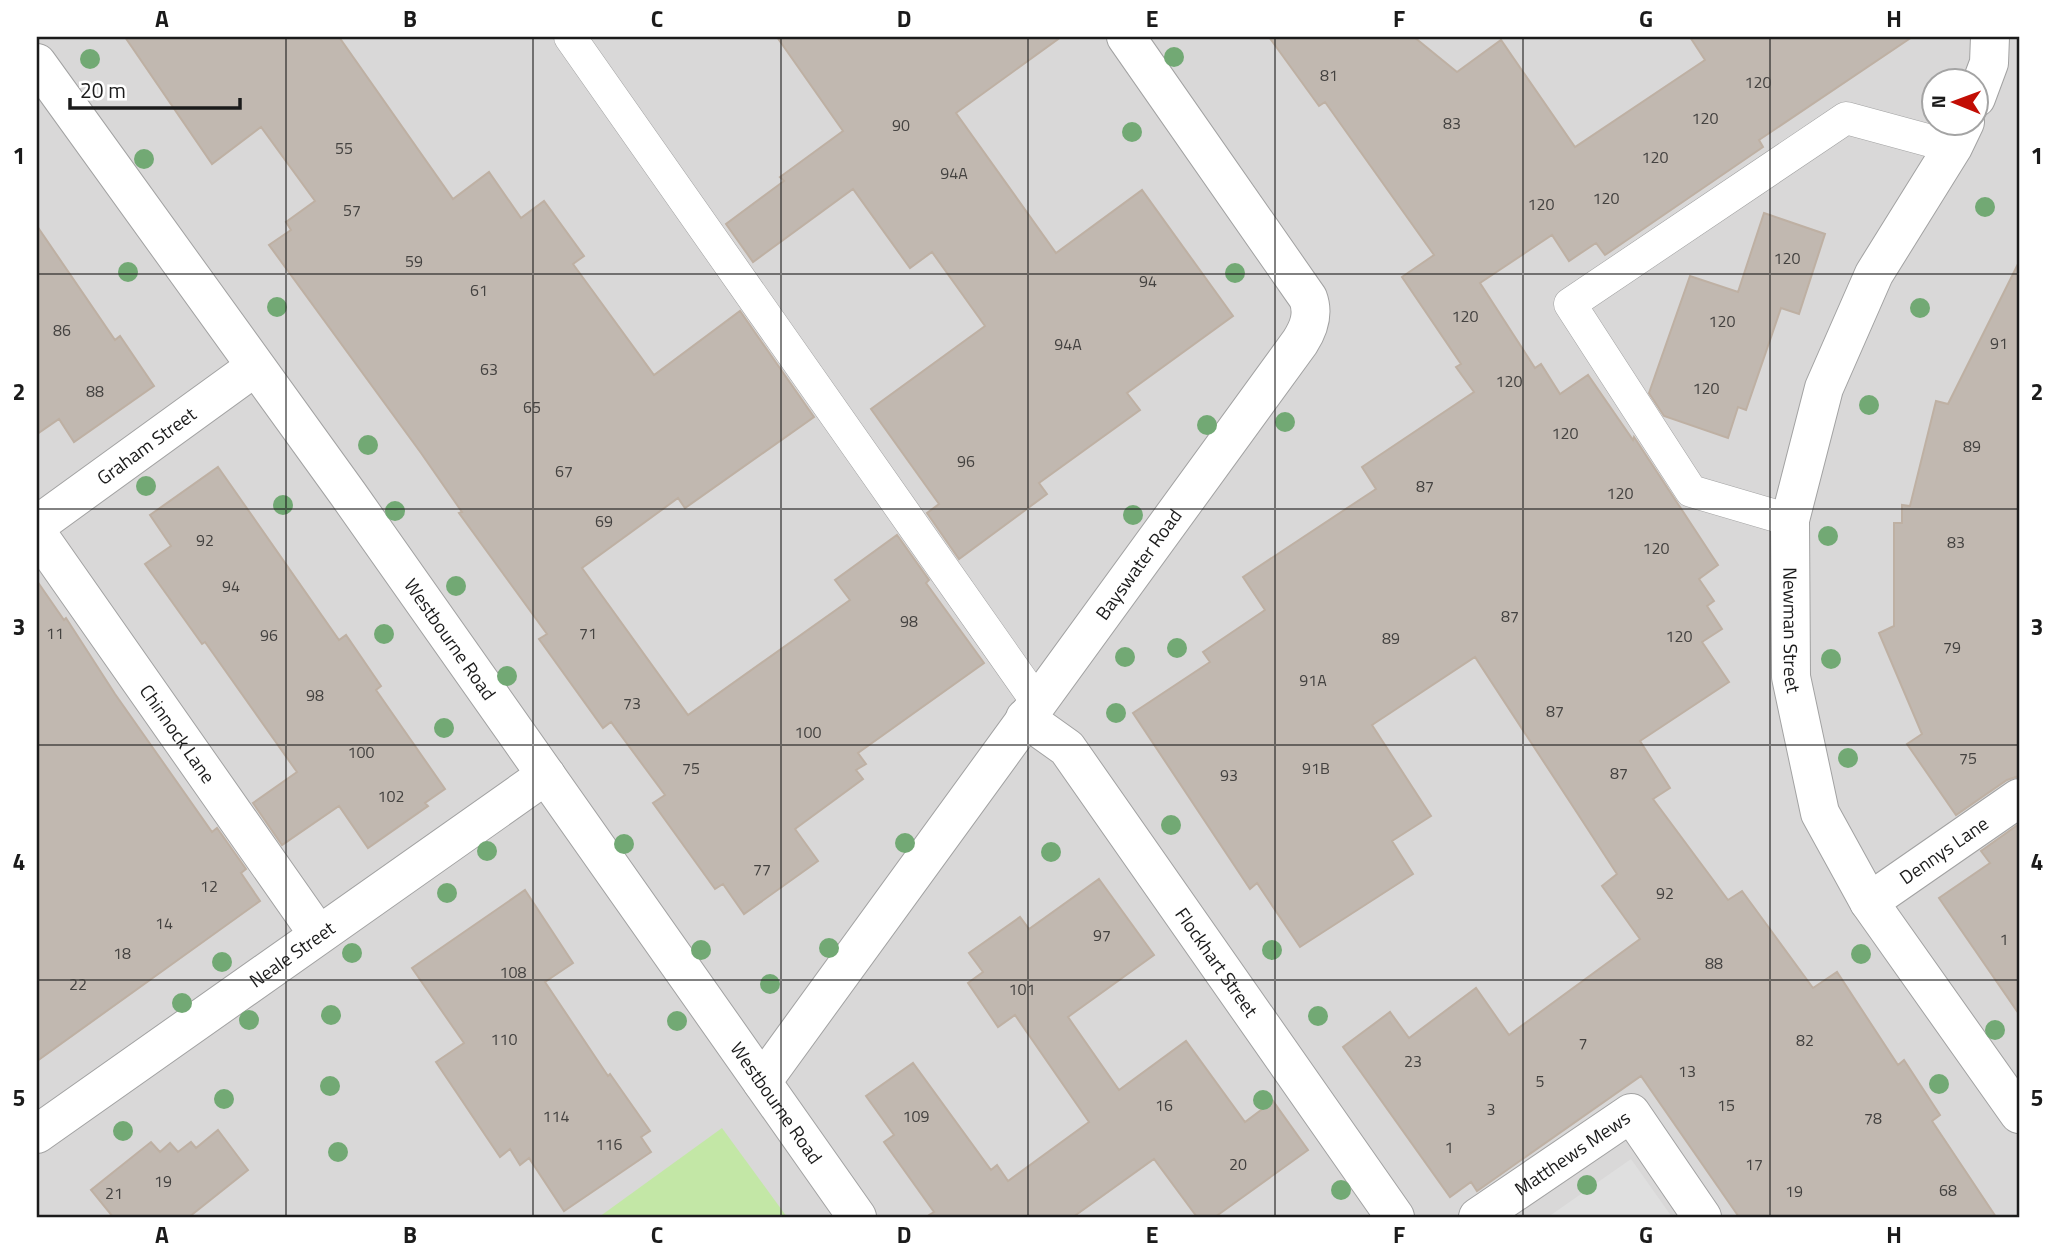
<svg xmlns="http://www.w3.org/2000/svg" width="2056" height="1254" font-family="'Titillium Web',sans-serif">
	<rect width="100%" height="100%" fill="#ede9e1"/>
	<path fill="#d9d8d8" fill-rule="evenodd" d="M37,37H2019V1217H37ZM1934,80H1976V122H1934Z"/>
	<path fill="#c3e7a6" d="M722,1128L787,1217H599Z"/>
	<path fill="#dfdfdf" d="M1631,1159L1672,1217H1548Z"/>
	<path fill="#c1b8b0" stroke="#beb0a3" stroke-width="2" d="M125,37H339L453,199L489,172L521,218L544,201L584,256L573,264L654,375L740,311L814,417L685,508L678,498L582,568L688,715L850,600L835,580L897,535L929,580L926,583L984,663L858,753L866,764L856,770L863,779L795,829L818,861L744,914L723,884L715,889L653,803L665,795L611,722L603,728L539,639L547,634L459,513L462,512L421,453L269,245L291,230L286,222L315,201L261,127L212,164Z
		M777,37H1061L956,113L1056,253L1142,190L1233,316L1127,393L1140,410L1039,483L1047,494L959,559L927,513L939,504L871,409L985,326L932,252L910,268L853,189L753,262L726,224L784,181L780,177L843,131Z
		M1269,37H1414L1457,72L1501,40L1575,147L1705,60L1690,37H1912L1759,140L1763,147L1605,255L1596,243L1569,261L1552,235L1480,283L1535,368L1541,364L1560,394L1588,375L1633,440L1634,437L1718,565L1699,579L1714,601L1707,606L1722,629L1702,642L1729,682L1640,741L1670,788L1653,799L1728,900L1742,891L1813,988L1837,972L1898,1065L1904,1060L1940,1115L1932,1121L1996,1217H1739L1641,1076L1477,1191L1471,1182L1450,1197L1343,1047L1390,1012L1409,1038L1476,988L1509,1035L1640,939L1602,886L1617,874L1572,805L1475,657L1372,725L1431,816L1392,841L1413,874L1300,947L1257,883L1250,889L1133,713L1210,662L1203,652L1265,610L1243,577L1376,489L1362,467L1474,392L1456,367L1461,364L1402,277L1434,255L1325,102L1319,106Z
		M1764,213L1825,234L1799,314L1781,308L1746,410L1738,407L1728,438L1664,416L1649,393L1690,276L1738,292Z
		M37,226L115,340L120,336L154,386L74,442L59,419L37,434Z
		M2019,262V776L2007,780L1956,815L1907,744L1922,734L1879,633L1894,626V523H1902V505L1910,506L1936,401L1948,404Z
		M218,467L339,640L346,635L381,686L376,690L445,789L425,803L428,806L368,848L339,806L282,845L253,803L297,772L205,642L202,644L145,564L171,546L150,515Z
		M37,581L64,620L66,618L115,694L212,832L217,828L246,869L241,873L260,901L37,1061Z
		M2019,824V1014L1939,898L1990,863L1981,851Z
		M1099,879L1154,955L1068,1017L1119,1090L1186,1041L1245,1122L1273,1101L1308,1150L1215,1217H1197L1154,1159L1073,1217H926L934,1212L884,1142L894,1135L866,1096L913,1063L991,1170L997,1165L1008,1181L1089,1122L1015,1015L998,1027L968,983L983,972L969,953L1020,917L1029,929Z
		M525,890L573,963L545,982L608,1076L610,1074L650,1131L641,1137L651,1152L564,1211L529,1158L520,1165L510,1149L500,1157L436,1062L464,1043L412,968Z
		M218,1130L248,1170L189,1217H113L91,1190L151,1142L160,1152L170,1143L178,1152L191,1142L196,1148Z"/>
	<g fill="none" stroke-linecap="round" stroke-linejoin="round">
		<g stroke="#a2a2a2" stroke-width="33">
			<path id="lane" d="M570,37L1037,702
				M1790,520L1691,491L1570,304L1846,118L1953,147"/>
		</g>
		<g stroke="#a2a2a2" stroke-width="40">
			<g id="street">
				<path id="s1" d="M37,63L348,494L857,1217"/>
				<path d="M1976,98L1989,63L1990,37"/>
				<path id="s2" d="M1965,122L1953,147L1874,274L1824,388L1790,520L1791,677L1820,813L1869,902L2019,1114"/>
				<path id="s3" d="M37,525L255,367"/>
				<path id="s4" d="M37,533L318,934"/>
				<path id="s5" d="M1025,718L1067,748L1395,1217"/>
				<path id="s6" d="M1869,902L2019,798"/>
				<path id="s7" d="M762,1082L1300,342C1309,328 1314,314 1308,298L1126,37"/>
				<path id="s8" d="M37,1134L546,775"/>
				<path id="s9" d="M1478,1217L1631,1113L1702,1217"/>
			</g>
		</g>
		<use href="#lane" stroke="#fff" stroke-width="32"/>
		<use href="#street" stroke="#fff" stroke-width="38"/>
	</g>
	<g fill="#72a974">
		<circle cx="1174" cy="57" r="10"/>
		<circle cx="90" cy="59" r="10"/>
		<circle cx="1132" cy="132" r="10"/>
		<circle cx="144" cy="159" r="10"/>
		<circle cx="1985" cy="207" r="10"/>
		<circle cx="128" cy="272" r="10"/>
		<circle cx="1235" cy="273" r="10"/>
		<circle cx="277" cy="307" r="10"/>
		<circle cx="1920" cy="308" r="10"/>
		<circle cx="1869" cy="405" r="10"/>
		<circle cx="1285" cy="422" r="10"/>
		<circle cx="1207" cy="425" r="10"/>
		<circle cx="368" cy="445" r="10"/>
		<circle cx="146" cy="486" r="10"/>
		<circle cx="283" cy="505" r="10"/>
		<circle cx="395" cy="511" r="10"/>
		<circle cx="1133" cy="515" r="10"/>
		<circle cx="1828" cy="536" r="10"/>
		<circle cx="456" cy="586" r="10"/>
		<circle cx="384" cy="634" r="10"/>
		<circle cx="1177" cy="648" r="10"/>
		<circle cx="1125" cy="657" r="10"/>
		<circle cx="1831" cy="659" r="10"/>
		<circle cx="507" cy="676" r="10"/>
		<circle cx="1116" cy="713" r="10"/>
		<circle cx="444" cy="728" r="10"/>
		<circle cx="1848" cy="758" r="10"/>
		<circle cx="1171" cy="825" r="10"/>
		<circle cx="905" cy="843" r="10"/>
		<circle cx="624" cy="844" r="10"/>
		<circle cx="487" cy="851" r="10"/>
		<circle cx="1051" cy="852" r="10"/>
		<circle cx="447" cy="893" r="10"/>
		<circle cx="829" cy="948" r="10"/>
		<circle cx="701" cy="950" r="10"/>
		<circle cx="1272" cy="950" r="10"/>
		<circle cx="352" cy="953" r="10"/>
		<circle cx="1861" cy="954" r="10"/>
		<circle cx="222" cy="962" r="10"/>
		<circle cx="770" cy="984" r="10"/>
		<circle cx="182" cy="1003" r="10"/>
		<circle cx="331" cy="1015" r="10"/>
		<circle cx="1318" cy="1016" r="10"/>
		<circle cx="249" cy="1020" r="10"/>
		<circle cx="677" cy="1021" r="10"/>
		<circle cx="1995" cy="1030" r="10"/>
		<circle cx="1939" cy="1084" r="10"/>
		<circle cx="330" cy="1086" r="10"/>
		<circle cx="224" cy="1099" r="10"/>
		<circle cx="1263" cy="1100" r="10"/>
		<circle cx="123" cy="1131" r="10"/>
		<circle cx="338" cy="1152" r="10"/>
		<circle cx="1587" cy="1185" r="10"/>
		<circle cx="1341" cy="1190" r="10"/>
	</g>
	<path fill="none" stroke="#1b1b1b" stroke-width="2" stroke-opacity="0.55" d="M286,37V1217M533,37V1217M781,37V1217M1028,37V1217M1275,37V1217M1523,37V1217M1770,37V1217M37,274H2019M37,509H2019M37,745H2019M37,980H2019"/>
	<g text-anchor="middle" stroke-width="7" stroke-linejoin="round" paint-order="stroke">
		<g font-size="16" fill="#444240">
			<text x="1329" y="81">81</text>
			<text x="1758" y="88">120</text>
			<text x="1705" y="124">120</text>
			<text x="1452" y="129">83</text>
			<text x="901" y="131">90</text>
			<text x="344" y="154">55</text>
			<text x="1655" y="163">120</text>
			<text x="954" y="179">94A</text>
			<text x="1606" y="204">120</text>
			<text x="1541" y="210">120</text>
			<text x="352" y="216">57</text>
			<text x="1787" y="264">120</text>
			<text x="414" y="267">59</text>
			<text x="1148" y="287">94</text>
			<text x="479" y="296">61</text>
			<text x="1465" y="322">120</text>
			<text x="1722" y="327">120</text>
			<text x="62" y="336">86</text>
			<text x="1999" y="349">91</text>
			<text x="1068" y="350">94A</text>
			<text x="489" y="375">63</text>
			<text x="1509" y="387">120</text>
			<text x="1706" y="394">120</text>
			<text x="95" y="397">88</text>
			<text x="532" y="413">65</text>
			<text x="1565" y="439">120</text>
			<text x="1972" y="452">89</text>
			<text x="966" y="467">96</text>
			<text x="564" y="477">67</text>
			<text x="1425" y="492">87</text>
			<text x="1620" y="499">120</text>
			<text x="604" y="527">69</text>
			<text x="205" y="546">92</text>
			<text x="1956" y="548">83</text>
			<text x="1656" y="554">120</text>
			<text x="231" y="592">94</text>
			<text x="1510" y="622">87</text>
			<text x="909" y="627">98</text>
			<text x="55" y="639">11</text>
			<text x="588" y="639">71</text>
			<text x="269" y="641">96</text>
			<text x="1679" y="642">120</text>
			<text x="1391" y="644">89</text>
			<text x="1952" y="653">79</text>
			<text x="1313" y="686">91A</text>
			<text x="315" y="701">98</text>
			<text x="632" y="709">73</text>
			<text x="1555" y="717">87</text>
			<text x="808" y="738">100</text>
			<text x="361" y="758">100</text>
			<text x="1968" y="764">75</text>
			<text x="691" y="774">75</text>
			<text x="1316" y="774">91B</text>
			<text x="1619" y="779">87</text>
			<text x="1229" y="781">93</text>
			<text x="391" y="802">102</text>
			<text x="762" y="875">77</text>
			<text x="209" y="892">12</text>
			<text x="1665" y="899">92</text>
			<text x="164" y="929">14</text>
			<text x="1102" y="941">97</text>
			<text x="2004" y="945">1</text>
			<text x="122" y="959">18</text>
			<text x="1714" y="969">88</text>
			<text x="513" y="978">108</text>
			<text x="78" y="990">22</text>
			<text x="1022" y="995">101</text>
			<text x="504" y="1045">110</text>
			<text x="1805" y="1046">82</text>
			<text x="1583" y="1049">7</text>
			<text x="1413" y="1067">23</text>
			<text x="1687" y="1077">13</text>
			<text x="1540" y="1087">5</text>
			<text x="1164" y="1111">16</text>
			<text x="1726" y="1111">15</text>
			<text x="1491" y="1115">3</text>
			<text x="556" y="1122">114</text>
			<text x="916" y="1122">109</text>
			<text x="1873" y="1124">78</text>
			<text x="609" y="1150">116</text>
			<text x="1449" y="1153">1</text>
			<text x="1238" y="1170">20</text>
			<text x="1754" y="1170">17</text>
			<text x="163" y="1187">19</text>
			<text x="1948" y="1196">68</text>
			<text x="1794" y="1197">19</text>
			<text x="114" y="1199">21</text>
		</g>
		<g font-size="19" fill="#1b1b1b" stroke="#fff">
			<text dy="7" stroke="none"><textPath href="#s3" startOffset="135">Graham Street</textPath></text>
			<text dy="7" stroke="none"><textPath href="#s7" startOffset="640">Bayswater Road</textPath></text>
			<text dy="7" stroke="none"><textPath href="#s2" startOffset="548">Newman Street</textPath></text>
			<text dy="7" stroke="none"><textPath href="#s1" startOffset="709">Westbourne Road</textPath></text>
			<text dy="7" stroke="none"><textPath href="#s4" startOffset="245">Chinnock Lane</textPath></text>
			<text dy="7" stroke="none"><textPath href="#s6" startOffset="91">Dennys Lane</textPath></text>
			<text dy="7" stroke="none"><textPath href="#s8" startOffset="312">Neale Street</textPath></text>
			<text dy="7" stroke="none"><textPath href="#s5" startOffset="313">Flockhart Street</textPath></text>
			<text dy="7" stroke="none"><textPath href="#s1" startOffset="1276">Westbourne Road</textPath></text>
			<text dy="7" stroke="none"><textPath href="#s9" startOffset="114">Matthews Mews</textPath></text>
		</g>
	</g>
	<rect width="2056" height="1254" fill="none" stroke="#ffffff" stroke-width="77"/>
	<g transform="translate(1955 102) rotate(271)"><circle r="33" fill="#ffffff" stroke="#a4a4a4" stroke-width="2"/>
	<path d="M0-5L12 26L0 18L-12 26Z" fill="#c20d04"/>
	<text y="-10" font-size="19" font-weight="bold" text-anchor="middle" fill="#1b1b1b">N</text>
	</g>
	<path d="M70 98v10h170v-10" fill="none" stroke="#1b1b1b" stroke-width="3.5"/>
	<text x="80" y="98" font-size="21" fill="#1b1b1b" stroke="#ffffff" stroke-width="5" paint-order="stroke">20 m</text>
	<rect x="38" y="38" width="1980" height="1178" fill="none" stroke="#1b1b1b" stroke-width="2.5"/>
	<g font-size="23" text-anchor="middle" font-weight="bold" fill="#1b1b1b">
		<text x="162" y="27">A</text>
		<text x="410" y="27">B</text>
		<text x="657" y="27">C</text>
		<text x="904" y="27">D</text>
		<text x="1152" y="27">E</text>
		<text x="1399" y="27">F</text>
		<text x="1646" y="27">G</text>
		<text x="1894" y="27">H</text>
		<text x="19" y="164">1</text>
		<text x="2037" y="164">1</text>
		<text x="19" y="400">2</text>
		<text x="2037" y="400">2</text>
		<text x="19" y="635">3</text>
		<text x="2037" y="635">3</text>
		<text x="19" y="870">4</text>
		<text x="2037" y="870">4</text>
		<text x="19" y="1106">5</text>
		<text x="2037" y="1106">5</text>
		<text x="162" y="1243">A</text>
		<text x="410" y="1243">B</text>
		<text x="657" y="1243">C</text>
		<text x="904" y="1243">D</text>
		<text x="1152" y="1243">E</text>
		<text x="1399" y="1243">F</text>
		<text x="1646" y="1243">G</text>
		<text x="1894" y="1243">H</text>
	</g>
</svg>
